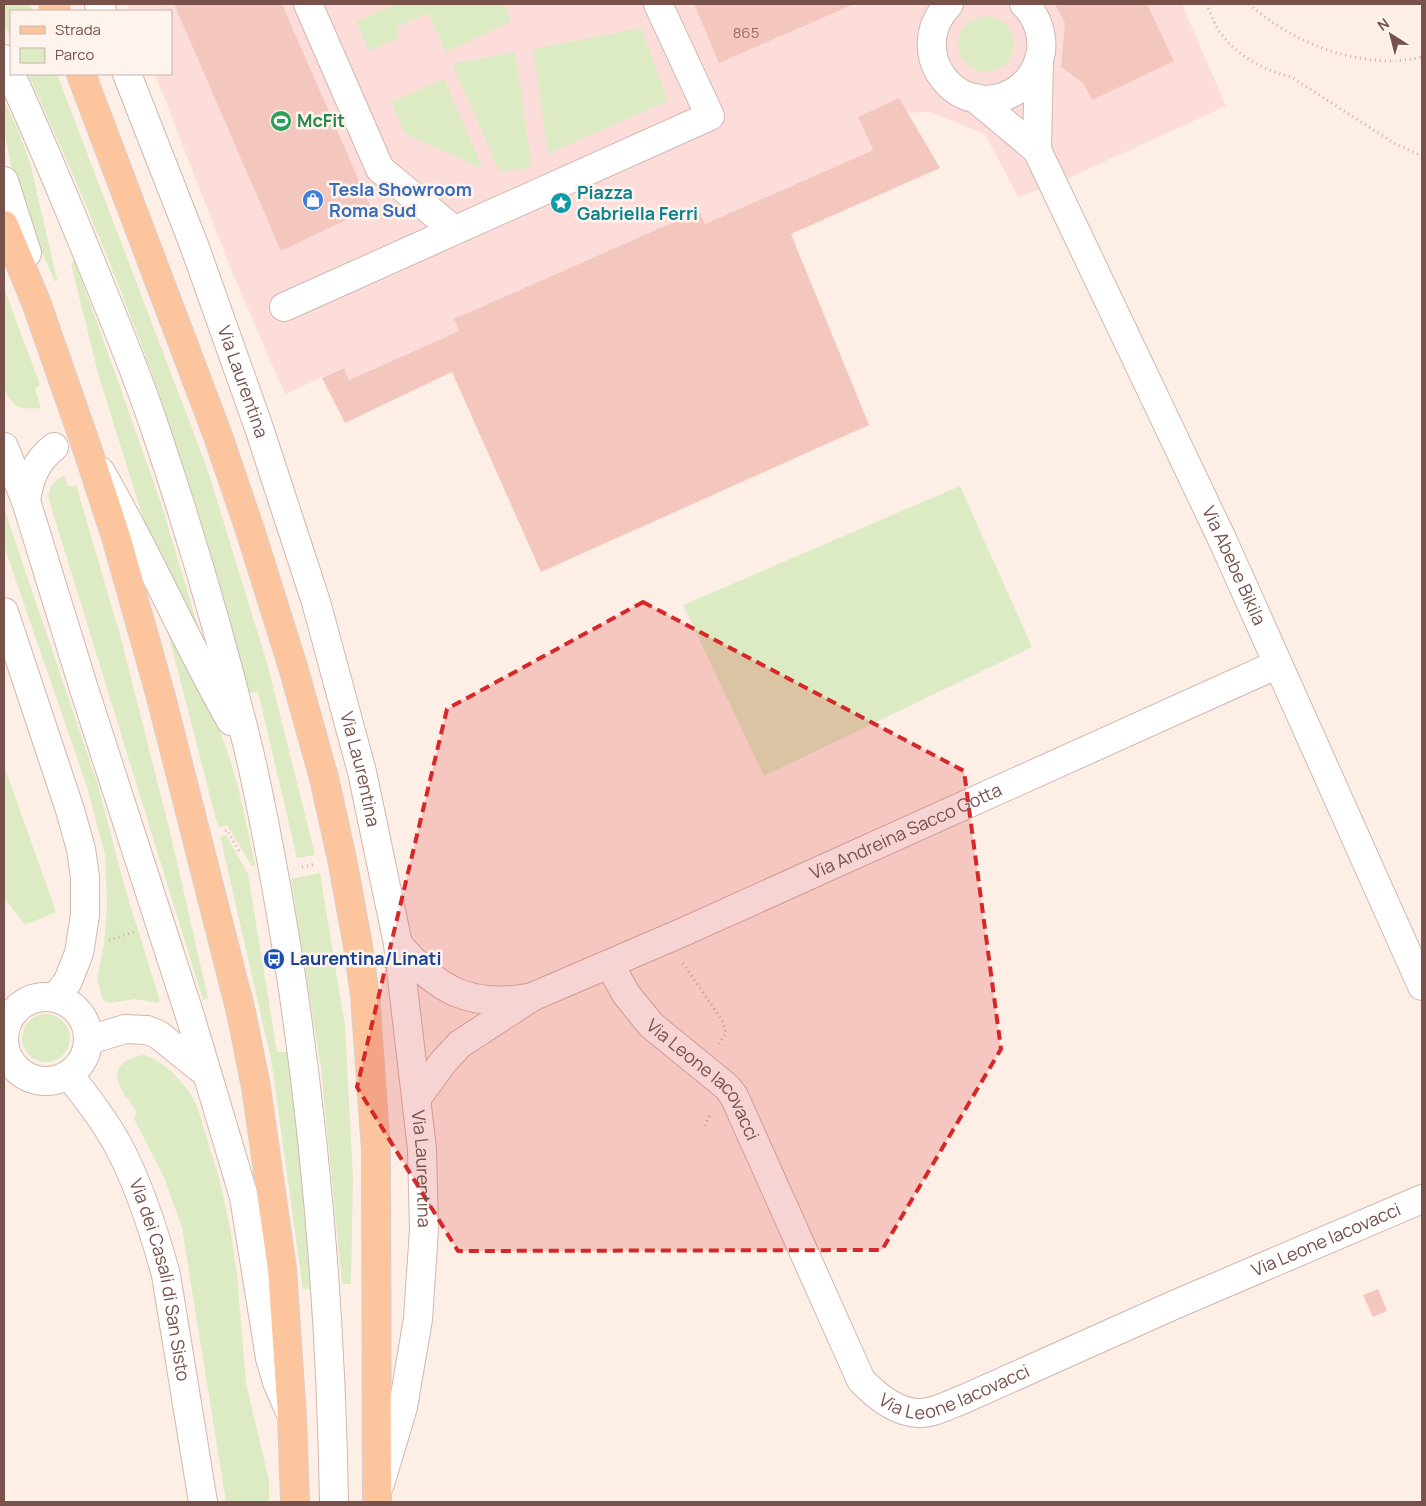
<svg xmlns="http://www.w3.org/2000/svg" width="1426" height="1506" font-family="Manrope,sans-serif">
	<rect width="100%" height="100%" fill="#fdefe6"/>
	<path fill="#fdddda" d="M128,4H1182L1226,106L1073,176L1018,197L985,134L930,112L904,113L899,98L858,117L873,150L705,224L699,211L455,319L459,331L349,380L343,368L285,394L232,272L155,74H171V11H130Z"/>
	<path fill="#dcebc4" d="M4,4H30L33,11H11V39L4,23Z
		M395,4H507L510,22L446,52L428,13L396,28L400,37L369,51L356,21Z
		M958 44a28 28 0 1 1 56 0a28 28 0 1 1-56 0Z
		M641,28L668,101L548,154L533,49Z
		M515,52L532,167L500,172L452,64Z
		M28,74H57L207,468L267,663L315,855L297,858L258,692L249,693C237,648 226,603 212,558C164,392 100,230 28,74Z
		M444,79L483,169L405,134L391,102Z
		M4,100L17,128L30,163L57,279L55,282L17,194L4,130Z
		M72,261L75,262L108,353L161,503L206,653L151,543L99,377L71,264Z
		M4,288L40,385L35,388L41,408C20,410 12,408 4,387Z
		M64,476L69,487L76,485L121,638L171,836L208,998L203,1000L48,497C50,485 53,481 64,476Z
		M960,486L1032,647L764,776L683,605Z
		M4,508L98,785L125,888L160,1001L157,1003L135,999L112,1003L106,1002L102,998L97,979L104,944L107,907L105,855L87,787L4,546Z
		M166,625C188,666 213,708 228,753C240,789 247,827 255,865L252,866L227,825L218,827Z
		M4,765L56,912L25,925L4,898Z
		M226,835L248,874L277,1052H287L302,1178L310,1289H303L271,1059L220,836Z
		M320,873L345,1026L353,1178L351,1284H342L321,1068L291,879Z
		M22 1038a24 24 0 1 1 48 0a24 24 0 1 1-48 0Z
		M145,1055C167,1063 187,1085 197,1106L220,1181L230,1228L237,1274L246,1383L269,1480V1502H226L182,1228L164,1177L134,1119L137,1112C131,1103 121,1091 118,1081C113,1064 132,1056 145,1055Z"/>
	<path fill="#f3c7bd" d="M174,4H282L371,208L281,251Z
		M694,4H854L719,63Z
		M1055,4H1147L1174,61L1092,100L1083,83L1061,67L1065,23Z
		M899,98L940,168L791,234L869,425L541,572L452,372L345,423L322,378L344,368L349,380L459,331L454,319L699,211L705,224L873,150L858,117Z
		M1378,1289L1387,1311L1373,1317L1363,1295Z"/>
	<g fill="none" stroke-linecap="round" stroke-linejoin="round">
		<g stroke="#d1b7ae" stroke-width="30">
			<g id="minor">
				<path d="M99,4L102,11"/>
				<path d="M308,4L380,169L454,230"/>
				<path d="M949,4C902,53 960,126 1017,90C1030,81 1038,67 1041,52C1043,34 1037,16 1024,4"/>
				<path d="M4,59C37,132 68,205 98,280C119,331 140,382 157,434C192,538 223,644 249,751C264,816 276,883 287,950C316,1133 331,1317 334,1502"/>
				<path id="s1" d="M127,74L194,245L258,425L316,602L362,772L398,944L422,1149L424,1230L418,1319L403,1407L380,1484"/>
				<path id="s2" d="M975,98L1037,150L1223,541L1422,986"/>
				<path d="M1037,150L1039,59"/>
				<path d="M4,181L27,253"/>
				<path d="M284,307L710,116L658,4"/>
				<path d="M4,447L26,501L84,689L190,1016L244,1197L270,1358L277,1382L290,1412"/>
				<path d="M100,471C148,552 184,639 231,721"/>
				<path d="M26,501C29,479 36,461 54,447"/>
				<path d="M4,612L70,810L81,849L85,877V915L79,953L68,981L56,997"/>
				<path d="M398,944C436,989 468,1008 528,998"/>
				<path id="s3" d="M610,965L626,994L651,1025L727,1087L734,1096L861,1380C876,1396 896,1412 918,1413C933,1414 950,1404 964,1399L1174,1305L1422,1199"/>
				<circle cx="46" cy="1039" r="42"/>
				<path d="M89,1040L125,1029L147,1030L159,1035L206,1073"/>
				<path id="s4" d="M69,1075C87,1098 105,1121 119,1147C140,1187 154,1231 166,1275L203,1502"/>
				<path id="s5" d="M417,1098L444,1061L460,1044L532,997L681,933L1278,664"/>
			</g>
		</g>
		<g stroke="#d9cecc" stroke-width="30">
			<path id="major" d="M53,4L56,11
				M81,74L218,436L250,530L293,667L324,778L342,859L358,946L365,996L376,1150L377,1502
				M4,225L36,302L88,451L117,540L161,697L241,1012L256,1087L282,1269L292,1416L295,1502"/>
		</g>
		<path stroke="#d8aaa0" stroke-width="3" stroke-dasharray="1 4" stroke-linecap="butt" d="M1206,4C1211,14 1215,26 1222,35C1239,57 1264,70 1291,77L1394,143L1422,156
			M1249,4C1293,44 1364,71 1422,57
			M225,831L227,830L239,851
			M302,867L315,864
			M109,940L134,932
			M683,963L723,1022L726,1033L719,1044
			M705,1126L711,1112"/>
		<use href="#minor" stroke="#fff" stroke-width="28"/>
		<use href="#major" stroke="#fcc59e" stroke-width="28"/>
	</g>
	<path fill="#d62828" fill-opacity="0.2" stroke="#d62828" stroke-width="4" stroke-dasharray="10 6" stroke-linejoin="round" d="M643,602L964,771L1001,1049L882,1250L458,1251L357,1087L447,709Z"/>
	<defs>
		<g id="stadium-disc" transform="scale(1.125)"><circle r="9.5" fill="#2e9e5b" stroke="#fff4ed"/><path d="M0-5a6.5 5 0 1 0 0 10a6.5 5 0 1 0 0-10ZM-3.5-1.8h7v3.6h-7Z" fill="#fff"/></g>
		<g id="shop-disc" transform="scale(1.125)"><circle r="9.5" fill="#3f7fe0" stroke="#fff4ed"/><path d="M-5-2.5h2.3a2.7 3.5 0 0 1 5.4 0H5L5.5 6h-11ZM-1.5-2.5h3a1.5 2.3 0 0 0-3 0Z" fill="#fff"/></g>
		<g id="sight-disc" transform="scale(1.125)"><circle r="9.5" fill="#0f9aa8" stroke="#fff4ed"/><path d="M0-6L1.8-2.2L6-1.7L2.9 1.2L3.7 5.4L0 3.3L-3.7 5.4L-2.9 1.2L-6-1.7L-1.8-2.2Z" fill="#fff"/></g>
		<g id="bus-disc" transform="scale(1.125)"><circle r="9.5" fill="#1a4fb4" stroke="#fff4ed"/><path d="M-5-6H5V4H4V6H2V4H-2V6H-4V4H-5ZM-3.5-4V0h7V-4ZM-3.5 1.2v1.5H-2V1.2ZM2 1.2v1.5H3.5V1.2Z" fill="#fff"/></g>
	</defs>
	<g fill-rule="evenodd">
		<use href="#stadium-disc" x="281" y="121"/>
		<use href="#shop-disc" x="313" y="200"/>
		<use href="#sight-disc" x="561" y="203"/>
		<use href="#bus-disc" x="274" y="959"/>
	</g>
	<g text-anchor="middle" stroke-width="5" stroke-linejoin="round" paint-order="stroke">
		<g font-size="15" fill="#966e67">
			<text x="746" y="38">865</text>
		</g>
		<g font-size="18" font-weight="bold" fill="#27864d" stroke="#fff4ed" text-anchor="start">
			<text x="297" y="127">McFit</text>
		</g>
		<g font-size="18" font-weight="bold" fill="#366cbe" stroke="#fff4ed" text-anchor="start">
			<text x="329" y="196">Tesla Showroom<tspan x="329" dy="21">Roma Sud</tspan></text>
		</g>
		<g font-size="18" font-weight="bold" fill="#0d838f" stroke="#fff4ed" text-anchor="start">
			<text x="577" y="199">Piazza<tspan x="577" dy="21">Gabriella Ferri</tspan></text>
		</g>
		<g font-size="18" fill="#77514a" stroke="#fff4ed">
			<text dy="6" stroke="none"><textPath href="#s1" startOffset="329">Via Laurentina</textPath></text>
			<text dy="6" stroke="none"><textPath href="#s2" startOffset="541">Via Abebe Bikila</textPath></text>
			<text dy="6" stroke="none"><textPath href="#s1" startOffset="734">Via Laurentina</textPath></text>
			<text dy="6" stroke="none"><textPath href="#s5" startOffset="564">Via Andreina Sacco Gotta</textPath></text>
			<text dy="6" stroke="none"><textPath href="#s3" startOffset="150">Via Leone Iacovacci</textPath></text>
			<text dy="6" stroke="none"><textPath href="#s1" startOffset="1139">Via Laurentina</textPath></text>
			<text dy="6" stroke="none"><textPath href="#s3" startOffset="1005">Via Leone Iacovacci</textPath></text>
			<text dy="6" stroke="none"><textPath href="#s4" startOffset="228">Via dei Casali di San Sisto</textPath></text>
			<text dy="6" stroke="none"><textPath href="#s3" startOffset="600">Via Leone Iacovacci</textPath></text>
		</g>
		<g font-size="18" font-weight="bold" fill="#164399" stroke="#fff4ed" text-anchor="start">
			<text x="290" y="965">Laurentina/Linati</text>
		</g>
	</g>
	<rect width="1426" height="1506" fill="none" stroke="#77514a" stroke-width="10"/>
	<rect x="10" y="10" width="162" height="65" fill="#fff4ed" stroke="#c9b3ac"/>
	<rect x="20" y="26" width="25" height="8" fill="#fcc59e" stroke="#c9b3ac"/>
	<text x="55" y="35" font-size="15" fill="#77514a">Strada</text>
	<rect x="20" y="48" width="25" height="15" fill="#dcebc4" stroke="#c9b3ac"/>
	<text x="55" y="60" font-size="15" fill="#77514a">Parco</text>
	<g transform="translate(1391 35) rotate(324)" stroke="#fff4ed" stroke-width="4" paint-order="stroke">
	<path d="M0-4L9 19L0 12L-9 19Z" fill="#77514a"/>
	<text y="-8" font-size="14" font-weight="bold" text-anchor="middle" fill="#77514a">N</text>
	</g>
</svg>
